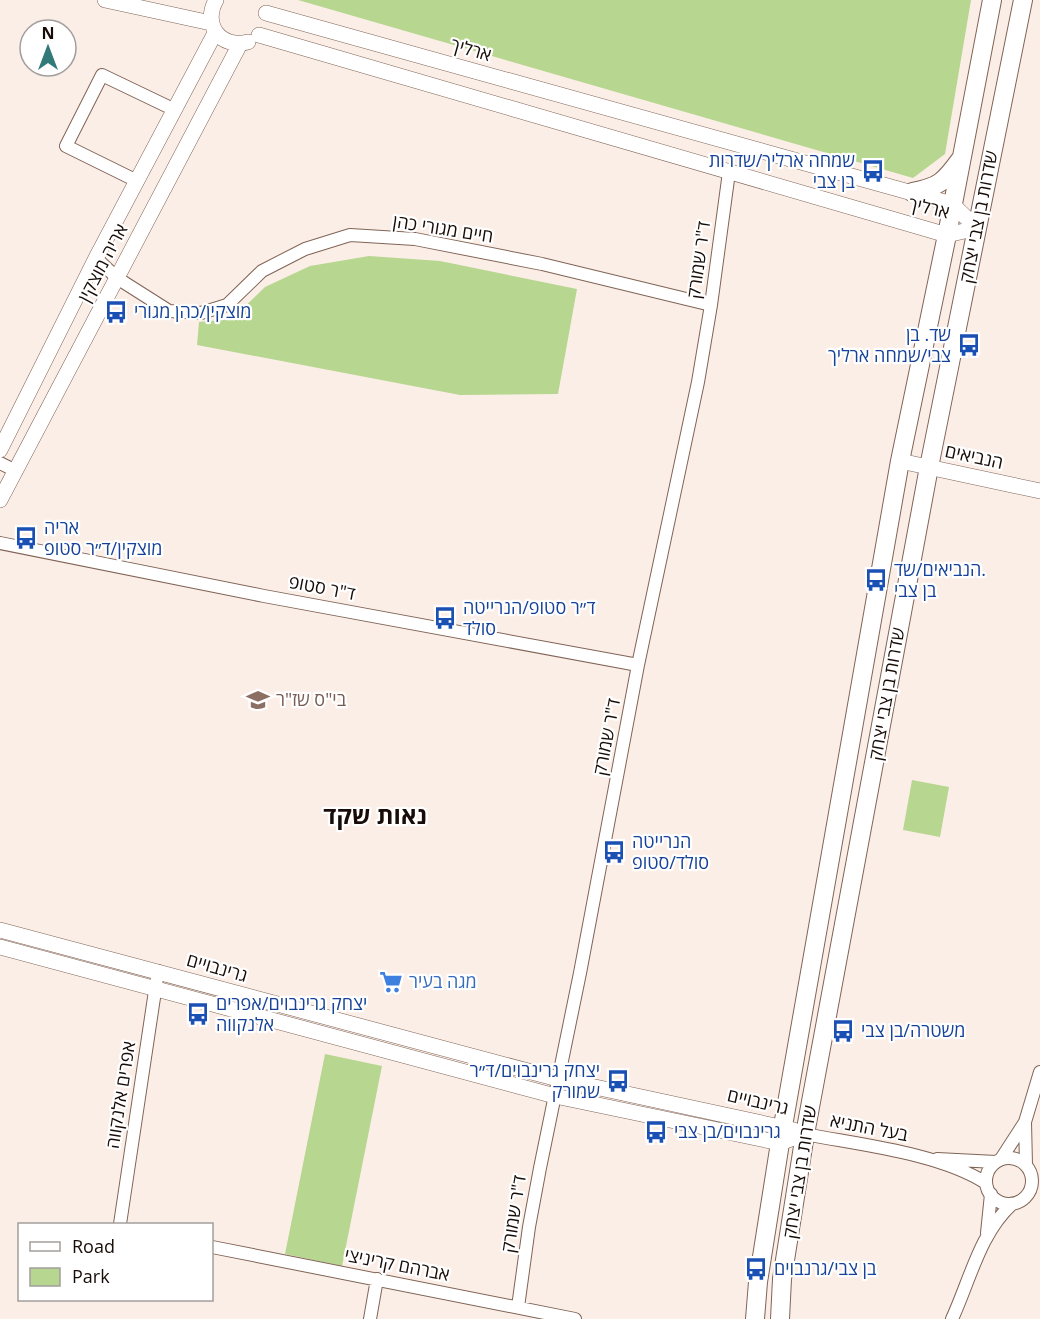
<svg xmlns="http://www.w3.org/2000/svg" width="1040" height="1319" font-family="'Open Sans','Noto Sans Hebrew',sans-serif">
	<rect width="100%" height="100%" fill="#fbeee7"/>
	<path fill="#b7d68f" d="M298,0H971L945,154L913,178Z
		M369,256L440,261L577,289L558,394L460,395L197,345L199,322L232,319L265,287L310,266Z
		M912,780L949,787L940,837L903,830Z
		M325,1054L382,1066L342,1266L285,1254Z"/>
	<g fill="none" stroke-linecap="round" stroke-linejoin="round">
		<g stroke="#806456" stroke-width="14">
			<path id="minor" d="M137,181L66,146L102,75L175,110
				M96,258L117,278L169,311L201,313L227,305L262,271L305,249L350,235L415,239L542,264L711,305
				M0,463L16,471
				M0,543L264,596L638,665
				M805,1134C861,1145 939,1153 986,1183
				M986 1181a23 23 0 1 1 46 0a23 23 0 1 1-46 0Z
				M937,1159L996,1162
				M1001,1159L1025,1122
				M1026,1165L1025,1122L1040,1072
				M120,1224L158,971
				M987,1233L991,1194
				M212,1247L575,1319
				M518,1307L529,1227L540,1168L580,973L638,665L698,382L711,305L729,172
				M370,1319L377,1279
				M952,1319C970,1280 980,1233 1012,1204"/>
		</g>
		<g stroke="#806456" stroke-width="16">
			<path id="tertiary" d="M105,0L211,23
				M216,0C202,25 221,49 248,42
				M266,13L952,204L977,228
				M259,35L947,235L977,228
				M0,450L96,258L215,33
				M900,461L1040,491
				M0,500L240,44
				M0,930L558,1079L794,1130
				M0,947L555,1096L780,1143L805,1134"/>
		</g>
		<g stroke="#806456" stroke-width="20">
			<path id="secondary" d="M912,192C939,187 944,182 960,160
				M755,1319L758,1282L780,1143L900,461L947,235L992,0
				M780,1319L782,1279L805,1134L929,467L1023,0"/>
		</g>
		<use href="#minor" stroke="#fff" stroke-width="12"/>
		<use href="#tertiary" stroke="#fff" stroke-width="15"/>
		<use href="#secondary" stroke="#fff" stroke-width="18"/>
	</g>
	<defs>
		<g id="bus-bare" transform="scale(1.8)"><path d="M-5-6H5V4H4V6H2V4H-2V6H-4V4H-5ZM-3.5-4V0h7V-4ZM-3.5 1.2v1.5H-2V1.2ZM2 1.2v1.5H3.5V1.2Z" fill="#1a4fb4" stroke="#fff" stroke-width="2.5" paint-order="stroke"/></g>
		<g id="school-bare" transform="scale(1.8)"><path d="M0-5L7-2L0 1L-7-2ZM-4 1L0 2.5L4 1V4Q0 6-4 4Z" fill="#8d6e63" stroke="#fff" stroke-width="2.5" paint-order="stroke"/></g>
		<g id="supermarket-bare" transform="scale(1.8)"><path d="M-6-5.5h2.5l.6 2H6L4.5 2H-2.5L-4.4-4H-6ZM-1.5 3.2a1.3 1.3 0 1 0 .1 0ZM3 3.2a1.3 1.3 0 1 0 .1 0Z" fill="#3f7fe0" stroke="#fff" stroke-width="2.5" paint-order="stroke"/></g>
	</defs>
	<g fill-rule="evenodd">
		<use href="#bus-bare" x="873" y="171"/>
		<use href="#bus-bare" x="116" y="312"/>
		<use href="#bus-bare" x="969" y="345"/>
		<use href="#bus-bare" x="26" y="538"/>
		<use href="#bus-bare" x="876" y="580"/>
		<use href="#bus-bare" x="445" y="618"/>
		<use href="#school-bare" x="258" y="700"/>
		<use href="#bus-bare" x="614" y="852"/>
		<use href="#supermarket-bare" x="391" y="982"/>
		<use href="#bus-bare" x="198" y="1014"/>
		<use href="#bus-bare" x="843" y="1031"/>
		<use href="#bus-bare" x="618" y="1081"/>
		<use href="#bus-bare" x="656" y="1132"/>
		<use href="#bus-bare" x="756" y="1269"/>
	</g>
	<g text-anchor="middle" stroke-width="4.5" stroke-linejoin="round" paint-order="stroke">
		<g font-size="18" fill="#170c07" stroke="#fff">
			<text transform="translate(471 50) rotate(16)" y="6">ארליך</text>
			<text transform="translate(929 208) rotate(13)" y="6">ארליך</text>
			<text transform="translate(979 217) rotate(-79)" y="6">שדרות בן צבי יצחק</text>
			<text transform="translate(443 229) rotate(9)" y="6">חיים מגורי כהן</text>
			<text transform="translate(699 260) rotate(-82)" y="6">ד"ר שמורק</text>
			<text transform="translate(103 263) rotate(-62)" y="6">אריה מוצקין</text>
			<text transform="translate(974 457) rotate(12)" y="6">הנביאים</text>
			<text transform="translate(322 588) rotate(11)" y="6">ד"ר סטופ</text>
			<text transform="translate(887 694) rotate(-80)" y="6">שדרות בן צבי יצחק</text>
			<text transform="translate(607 737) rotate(-79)" y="6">ד"ר שמורק</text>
			<text transform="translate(217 968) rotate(16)" y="6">גרינבויים</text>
			<text transform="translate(121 1095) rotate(-81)" y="6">אפרים אלנקווה</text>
			<text transform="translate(758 1102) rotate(13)" y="6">גרינבויים</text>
			<text transform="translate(869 1128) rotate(11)" y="6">בעל התניא</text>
			<text transform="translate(800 1172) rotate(-81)" y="6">שדרות בן צבי יצחק</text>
			<text transform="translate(514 1214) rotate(-81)" y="6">ד"ר שמורק</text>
			<text transform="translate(397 1265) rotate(11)" y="6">אברהם קריניצי</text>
		</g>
		<g font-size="18" fill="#164399" stroke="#fff" text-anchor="start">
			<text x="855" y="167" text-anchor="end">שמחה ארליך/שדרות<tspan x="855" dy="21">בן צבי</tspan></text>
			<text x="134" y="318">מוצקין/כהן מגורי</text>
			<text x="951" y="341" text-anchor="end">שד. בן<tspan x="951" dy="21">צבי/שמחה ארליך</tspan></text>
			<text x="44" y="534">אריה<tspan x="44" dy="21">מוצקין/ד״ר סטופ</tspan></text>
			<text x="894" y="576">הנביאים/שד.<tspan x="894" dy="21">בן צבי</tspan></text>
			<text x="463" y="614">ד״ר סטופ/הנרייטה<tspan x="463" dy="21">סולד</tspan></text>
			<text x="632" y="848">הנרייטה<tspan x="632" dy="21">סולד/סטופ</tspan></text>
			<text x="216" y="1010">יצחק גרינבוים/אפרים<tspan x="216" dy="21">אלנקווה</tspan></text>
			<text x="861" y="1037">משטרה/בן צבי</text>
			<text x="600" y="1077" text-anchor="end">יצחק גרינבוים/ד״ר<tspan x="600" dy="21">שמורק</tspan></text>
			<text x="674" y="1138">גרינבוים/בן צבי</text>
			<text x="774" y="1275">בן צבי/גרנבוים</text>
		</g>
		<g font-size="18" fill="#785e54" stroke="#fff" text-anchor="start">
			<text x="276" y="706">בי"ס שז"ר</text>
		</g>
		<g font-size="18" fill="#366cbe" stroke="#fff" text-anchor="start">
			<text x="409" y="988">מגה בעיר</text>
		</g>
		<g font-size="24" font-weight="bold" fill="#170c07" stroke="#fff">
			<text x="375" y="824">נאות שקד</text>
		</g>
	</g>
	<rect x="18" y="1223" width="195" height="78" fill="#ffffff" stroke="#a29e9c" stroke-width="1.5"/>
	<rect x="30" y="1242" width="30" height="9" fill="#ffffff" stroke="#a29e9c" stroke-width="1.5"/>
	<text x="72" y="1253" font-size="18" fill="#170c07">Road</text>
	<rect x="30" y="1268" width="30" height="18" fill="#b7d68f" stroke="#a29e9c" stroke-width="1.5"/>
	<text x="72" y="1283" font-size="18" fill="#170c07">Park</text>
	<g transform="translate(48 48)"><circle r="28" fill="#ffffff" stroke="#a29e9c" stroke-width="1.5"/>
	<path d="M0-4.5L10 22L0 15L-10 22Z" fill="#317a79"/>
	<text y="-9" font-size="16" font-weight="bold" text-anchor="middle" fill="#170c07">N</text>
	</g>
</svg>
